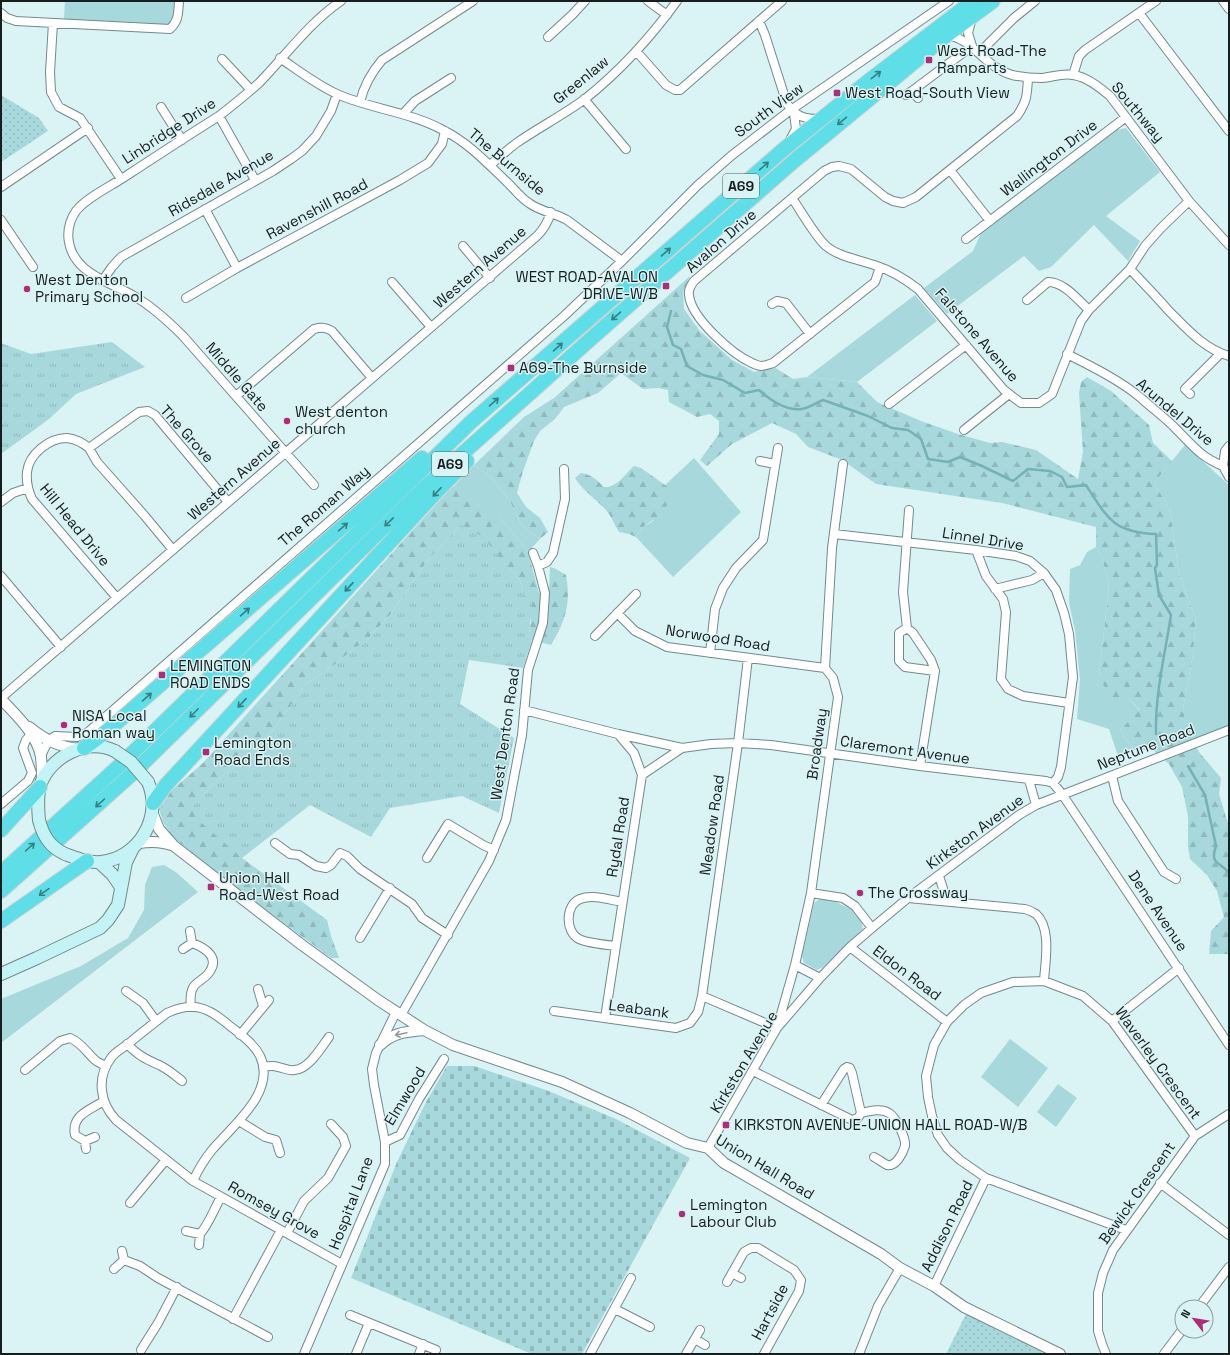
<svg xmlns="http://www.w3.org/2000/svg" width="1230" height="1355" font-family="'Space Grotesk',sans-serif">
	<defs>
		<pattern id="forest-firs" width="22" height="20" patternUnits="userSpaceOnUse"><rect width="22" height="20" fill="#a7d9dc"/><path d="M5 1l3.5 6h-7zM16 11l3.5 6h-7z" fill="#8fbabc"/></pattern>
		<pattern id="cemetery-stones" width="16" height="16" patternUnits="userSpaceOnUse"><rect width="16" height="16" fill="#a7d9dc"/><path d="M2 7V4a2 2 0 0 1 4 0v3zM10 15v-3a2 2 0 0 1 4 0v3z" fill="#8fbabc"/></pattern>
		<pattern id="park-tufts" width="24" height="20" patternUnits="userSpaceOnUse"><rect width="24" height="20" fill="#a7d9dc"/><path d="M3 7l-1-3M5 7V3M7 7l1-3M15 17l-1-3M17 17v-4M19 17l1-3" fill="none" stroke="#8fbabc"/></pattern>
		<pattern id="garden-dots" width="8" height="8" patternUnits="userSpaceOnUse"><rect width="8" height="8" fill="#a7d9dc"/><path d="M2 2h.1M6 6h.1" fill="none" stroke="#8fbabc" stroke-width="1.8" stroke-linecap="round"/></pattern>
	</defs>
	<rect width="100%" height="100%" fill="#daf3f4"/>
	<path fill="#a7d9dc" d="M65,1H176V16L168,26L64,19Z
		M1126,128L1160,172L1106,216L1140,241L1128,261L1094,225L1051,267L1039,271L1024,256L947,314L924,288L973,251L981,233L1116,130Z
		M915,295L937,321L857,382L807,377Z
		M1185,445L1229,485V726L1193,740L1186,726L1183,709L1193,654L1196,620L1179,574L1170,509L1154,483Z
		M694,458L741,512L673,577L636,537L643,527L653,521L668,487L665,485Z
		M474,465L491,477L510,501L521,524L540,539L528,552L503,521L454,486Z
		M1096,547L1102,558L1109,585L1099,677L1128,698L1140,711L1120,730L1134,750L1119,759L1109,729L1077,719L1080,679L1075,630L1069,603L1070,569L1080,565L1087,552Z
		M164,865L177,873L198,892L1,1043V999L81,966L128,938L144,910L145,885L152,867Z
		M821,898C832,900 855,908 861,919C862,922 862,926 863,929L823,967L817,970L804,963L802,956L814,903Z
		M1010,1039L1048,1068L1018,1107L981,1077Z
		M1058,1084L1077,1098L1056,1127L1037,1112Z"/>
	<path fill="url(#forest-firs)" d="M690,276L683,292L684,309L699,330L732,360L754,372L774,367L793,379L807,377L857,382L877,402L921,421L958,434L990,443L1002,442L1036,450L1078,479L1083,452L1079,393L1081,382L1087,377L1111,391L1149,425L1153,443L1172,461L1154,483L1170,509L1179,574L1196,620L1193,654L1183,709L1186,725L1199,752L1221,778L1219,794L1229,827V954H1209L1211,931L1224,917L1217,891L1207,875L1190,859L1188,847V816L1182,787L1169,764L1153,750H1134L1120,730L1140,710L1128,698L1112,701L1099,677L1109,585L1102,558L1096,547V527L1002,503L876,484L842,460L808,447L796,434L772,423L732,444L707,466L700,460L719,434V421L710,414L697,417L669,402L668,390L658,388L643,389L621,373L598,393L564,407L555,419L540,431L534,441L523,471L517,493L526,507L540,518L548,532L540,539L521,524L510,501L491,477L474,465L524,417L554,398Z
		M634,466L641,468L668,487L672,493L671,499L660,515L643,527L636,537L629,534L619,532C614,524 612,517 606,510C596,499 583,491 575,478L581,473C591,474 597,480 604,487C617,488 625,474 634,466Z
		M454,486L462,489L503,521L528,552L539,593L549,589L550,567L556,569L566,575C571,603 566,620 551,645L532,640L529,636L531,620L524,598L520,580L503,562L460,525L428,560L390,615L364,643L356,647L333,666L306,684L274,729L249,755L219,779L192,806L242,858L327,920L331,936L339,958H331L223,878L173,837L163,822L159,809L172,790L202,764L448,491Z"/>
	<path fill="url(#cemetery-stones)" d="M447,1066H474L546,1090L616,1119L690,1158L582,1354H532L351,1278L397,1162L426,1102Z"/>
	<path fill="url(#park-tufts)" d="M112,342L145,367L76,394L49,419L1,454V343L31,354Z
		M460,525L472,529L486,540L503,562L520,580L524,598L532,601L529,636L532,640L523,668L469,660L460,704L514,738L499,813L462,796L390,808L371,837L310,805L242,858L198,820L192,806L219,779L249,755L274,729L306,684L333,666L356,647L364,643L390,615L428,560Z"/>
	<path fill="url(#garden-dots)" d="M1,95L39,118L48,131L1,162Z
		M966,1314L1037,1349L1046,1354H946Z"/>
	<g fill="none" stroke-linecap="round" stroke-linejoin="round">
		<path stroke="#75b2b5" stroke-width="2.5" d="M671,311L667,327L673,345L681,349L687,366L703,375L723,380L745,393L759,390C770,400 786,411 802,409C809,408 816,403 823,400L868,416L892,428L908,430L921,439L928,459L948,462L960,457L982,466L1013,481L1028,469L1050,471L1062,477L1067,487L1086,485C1108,519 1113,532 1156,534L1157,565L1155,568L1159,595L1171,615C1165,654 1155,694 1156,734
			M1188,766L1205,795L1216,846C1209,865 1221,862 1229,873"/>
		<g stroke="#738a8b" stroke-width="10">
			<path id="minor" d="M648,1L667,15
				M1223,1L1229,9
				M1,13L7,18L16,21L170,29C179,20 178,14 179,1
				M1139,13L1229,131
				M759,21L765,35L787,104C797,117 804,119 820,119
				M53,23L50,72L51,92L59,107L80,118L121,179
				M947,35C974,39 984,67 1012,75C1022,77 1032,78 1042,78C1053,77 1062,73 1073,75C1087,77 1099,87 1110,96L1189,201L1229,245
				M548,37L572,15L585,1
				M972,46L968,33L972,18
				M636,51L666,85L675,90H680L782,1
				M979,53L1014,18L1035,1
				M280,58C299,71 317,85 337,94C371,109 410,112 443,130C469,143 488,164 509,184C515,190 521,198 529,203C539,211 555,213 567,220L622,261
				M222,59L251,90
				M1073,75L1079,56L1085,50L1156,1
				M912,91L972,46
				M906,95L912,91L918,98
				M584,99L626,149
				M360,102C364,85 371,73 382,60L473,1
				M161,107L182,140
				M403,114L415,101L451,78
				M219,116L255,180
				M790,140L796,129L794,113
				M490,165C499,158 508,149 518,142C540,127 563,115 585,99C620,71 651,37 677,1
				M950,170L990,221
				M1,187L88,128
				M792,198C801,211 815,236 826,246C839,257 861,260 877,266C893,271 905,279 918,289L1004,390L1021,403H1039L1052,394L1081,321L1089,310L1130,269L1145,246L1161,228L1189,201
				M205,209L237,268
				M1,220L33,267
				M966,239L1126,117
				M463,246L490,278
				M880,267L875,282L773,363C769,364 765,366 761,366C758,366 755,364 752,363C732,354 691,318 689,295C688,290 691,285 694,281L792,198L824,171L832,167L839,166L851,169L885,197L893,201L903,203L916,197L1017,116C1027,101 1027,96 1028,78
				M1130,269C1143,283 1156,296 1168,310C1186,328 1204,349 1229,356
				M102,281L112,267L121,257L273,171L291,159L302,151L316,136L331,111L337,94
				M392,282L431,327
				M186,298L237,268L400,180L428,163L442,144L445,131
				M1027,300L1048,282C1064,282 1077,299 1089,310
				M772,304L777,301L786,303L810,334
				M1067,354C1091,366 1121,381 1141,398C1153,409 1167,419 1178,431C1194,447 1201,457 1223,466
				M1190,394L1185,389L1220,354
				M236,396L314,329C321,327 325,327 332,331L372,378
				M889,404L966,345
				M964,430L1009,394
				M89,448C83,443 75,439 67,438C49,438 29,454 27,472C26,482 28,490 32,499L117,598
				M760,461L775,464
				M1223,466L1225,451L1229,446
				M1223,466L1229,477
				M314,485L183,336C168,321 153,307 134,296C117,286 99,281 84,268C67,253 63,230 76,211C86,198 109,187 123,178C155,157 187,136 219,116C233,105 247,94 260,82C287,54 309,23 341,1
				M1,502L13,493L28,488
				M909,510L903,592L907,628L913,633L931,660L935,671L920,766
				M173,550L144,515L97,462L89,448L139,412L148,411L155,415L228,502
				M976,550L986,576L1003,599L1006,612L1001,679L1008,689L1023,696L1069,703
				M538,566L547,562L553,553L565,499L564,469
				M1,576L61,647
				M995,589L1032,580L1044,573
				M617,613L635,631L667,647L825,668
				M907,628L899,633V661L905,667L935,671
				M595,636L636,594
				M710,653L715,609L723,588L736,568L763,540L778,448
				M1,698L537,236C544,229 548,222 551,212
				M524,710L618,734L682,748L711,744L738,743L771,745L920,766L1046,781L1053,783L1058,777L1061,767L1073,677L1069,634L1064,613L1056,590L1044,573L1030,561L1016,556L976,550L834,534
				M41,756C45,748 47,740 55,736L77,737L87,733L564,316L622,261L698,185L731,156L788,112L949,1
				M642,775L682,748
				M1112,776L1118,801L1164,872L1176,879
				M1029,780L1036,805
				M1053,783L1062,794L1082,824L1229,1045
				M1,804L28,781L32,773L23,748L26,740L34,731
				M275,843L290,854L299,855L316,866L326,868L331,865L340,853L347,856L360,869L412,904L422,918L448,935
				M427,858L448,824L483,845L494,850
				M939,876L947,901
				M811,893L843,898L855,906L872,928
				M908,898L1025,909C1029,910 1033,912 1036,914C1052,928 1045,963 1044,981
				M360,938L390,888
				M616,946C607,945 587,943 579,939C565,932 565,905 580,899C593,894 610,900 622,902
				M850,947L947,1022
				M183,949L192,943L190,931
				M795,965L820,978
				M258,989L263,1006
				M126,991L143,1003L156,1021
				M702,996L777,1028L795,965L811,893L838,697L833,678L825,668L832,548L843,464
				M191,1007C190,999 190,992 194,986C198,981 204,979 208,974C221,958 206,948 192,943
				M554,1011L676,1028L690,1023L698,1012L702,996L738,743L748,658
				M401,1015L489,861L506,820L522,735L528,670L543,623L545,593L538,566L533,553
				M605,1018L642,775L634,753L618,734
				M1112,1021L1179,968
				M240,1035L269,1000
				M127,1044C140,1057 146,1059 161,1066C169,1070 176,1076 182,1081
				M263,1067C268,1066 273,1065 278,1067C284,1068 288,1071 294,1070C308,1070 321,1048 329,1037
				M25,1070L60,1041L70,1038C82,1043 86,1052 95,1060C98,1063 102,1064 106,1066
				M753,1071L852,1120L858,1118L861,1113C870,1111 881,1108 889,1113C896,1117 906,1138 905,1146C903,1153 896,1167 887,1165C883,1163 878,1159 874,1157
				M821,1105L844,1069L847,1067L850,1068L852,1073L861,1113
				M239,1121L265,1137L276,1140L280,1153
				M85,1141L75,1135C71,1115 90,1110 104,1101
				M385,1142L400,1135L419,1099L444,1059
				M708,1148L777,1028L820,978L850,947L872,928L908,898L1019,815L1036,805L1229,730
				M86,1149L85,1141L95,1137
				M193,1181C198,1170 204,1160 212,1150C232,1126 277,1092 260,1056C253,1042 237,1032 225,1022C206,1006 191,1002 167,1013C154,1023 141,1033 128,1044C123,1048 115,1052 111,1058C96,1078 100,1103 116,1120L193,1181L342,1264
				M1160,1183L1229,1235
				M130,1203L165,1161
				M1126,1230L986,1178L960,1160L947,1148L938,1135L932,1116L928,1097L926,1076L934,1045L947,1022L964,1005L981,993L1013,982L1044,981L1083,996L1112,1021L1195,1136
				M186,1231L200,1234L199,1245
				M287,1233L304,1201L328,1178L346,1146L343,1137L331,1124
				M200,1234C209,1224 214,1209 221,1197
				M124,1260L140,1266L158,1278L268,1337
				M114,1269L124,1260L122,1251
				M732,1273L741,1278
				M727,1282L744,1252L751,1248H758L794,1270L801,1280L799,1291L764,1354
				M934,1286L986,1178
				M1199,1307L1229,1267
				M615,1309L650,1327
				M350,1315L436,1350
				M233,1319L281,1230
				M695,1339L705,1345
				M141,1350L158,1323L177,1287
				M304,1354L385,1164V1142L374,1085L372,1069L376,1053L396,1012
				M356,1354L369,1323
				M419,1354L423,1344
				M590,1354L631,1278
				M686,1354L700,1330
				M859,1354L878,1306L900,1268
				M1106,1354L1102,1344L1098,1331V1293L1103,1273L1113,1250L1195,1136L1229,1114
				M1164,1354L1182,1330"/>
		</g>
		<g stroke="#738a8b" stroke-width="12">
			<path id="tertiary" d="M1,699C16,715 37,734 41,757C42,766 42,774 42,782
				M29,727C45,740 59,747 79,749
				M152,812L159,829L174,846L302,945L378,1000L424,1030L453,1045L562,1082L630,1113L687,1143L708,1148L724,1163L881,1254L900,1268L934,1286L964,1307L1060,1354
				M139,843C152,841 162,841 174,846
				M380,1045C394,1032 406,1032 424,1030"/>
		</g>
		<g stroke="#738a8b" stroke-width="14">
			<path id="secondary" d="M39,820C38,809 37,797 40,786C49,757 87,737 115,751
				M65,854C76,858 88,863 101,862C139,858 163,817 148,782
				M99,862L112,874L121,887
				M1,974L37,958L100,928L108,920L118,905L126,862L133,848"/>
		</g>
		<g stroke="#d0d2d2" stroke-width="16">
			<path id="trunk" d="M84,748L107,731L422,458
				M153,803L166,785L439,489L467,461
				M1,830L40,787
				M1,873L119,766L471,422L784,149L871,79L973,1
				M1,891L132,774L424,488L594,336L794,161L947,35L993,1
				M1,921L87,861"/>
		</g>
		<use href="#minor" stroke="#fff" stroke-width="8"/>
		<use href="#tertiary" stroke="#fff" stroke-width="10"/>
		<use href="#secondary" stroke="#c3f3f5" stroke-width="12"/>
		<use href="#trunk" stroke="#5edee6" stroke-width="14"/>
		<g stroke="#738a8b" stroke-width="14" stroke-linecap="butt">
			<path id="secondary-bridge" d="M115,751L131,762L148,782
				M39,820C43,836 50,847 65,854"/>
		</g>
		<use href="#secondary-bridge" stroke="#c3f3f5" stroke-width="12"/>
	</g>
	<defs><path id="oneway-shaft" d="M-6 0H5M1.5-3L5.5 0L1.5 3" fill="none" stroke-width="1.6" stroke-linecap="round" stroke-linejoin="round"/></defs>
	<g stroke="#3a7e82">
		<use href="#oneway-shaft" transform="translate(876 75) rotate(-38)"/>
		<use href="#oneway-shaft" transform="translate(842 121) rotate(141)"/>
		<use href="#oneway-shaft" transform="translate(764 166) rotate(-41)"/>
		<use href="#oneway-shaft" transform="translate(666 252) rotate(-41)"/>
		<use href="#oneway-shaft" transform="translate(616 316) rotate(139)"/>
		<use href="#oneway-shaft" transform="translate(558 347) rotate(-41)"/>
		<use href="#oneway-shaft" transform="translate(494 402) rotate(-41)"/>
		<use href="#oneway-shaft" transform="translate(437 492) rotate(133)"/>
		<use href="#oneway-shaft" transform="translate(389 522) rotate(136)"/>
		<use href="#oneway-shaft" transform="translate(343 527) rotate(-41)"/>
		<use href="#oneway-shaft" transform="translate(349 587) rotate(133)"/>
		<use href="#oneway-shaft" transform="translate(245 612) rotate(-41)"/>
		<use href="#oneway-shaft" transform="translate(147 697) rotate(-41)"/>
		<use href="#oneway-shaft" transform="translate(242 703) rotate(133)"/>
		<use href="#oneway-shaft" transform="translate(194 713) rotate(135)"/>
		<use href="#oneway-shaft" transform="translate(100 803) rotate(138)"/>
		<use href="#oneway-shaft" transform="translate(30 847) rotate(-42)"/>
		<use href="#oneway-shaft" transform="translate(44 892) rotate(145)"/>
	</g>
	<use stroke="#969a9a" href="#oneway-shaft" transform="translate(401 1034) rotate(168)"/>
	<g fill="#af2d76" stroke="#daf3f4" stroke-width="1.5">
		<rect x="925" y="56" width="8" height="8" rx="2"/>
		<rect x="833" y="89" width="8" height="8" rx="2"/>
		<rect x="662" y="282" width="8" height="8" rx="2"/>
		<circle cx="27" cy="289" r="4"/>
		<rect x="507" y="364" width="8" height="8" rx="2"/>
		<circle cx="287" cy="421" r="4"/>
		<rect x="158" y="671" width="8" height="8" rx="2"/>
		<circle cx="64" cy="725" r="4"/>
		<rect x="202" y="748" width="8" height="8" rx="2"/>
		<rect x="207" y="883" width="8" height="8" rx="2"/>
		<circle cx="860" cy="893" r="4"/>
		<rect x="722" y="1121" width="8" height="8" rx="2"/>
		<circle cx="682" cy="1214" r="4"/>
	</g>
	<g text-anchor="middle" stroke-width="3" stroke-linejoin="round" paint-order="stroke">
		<g fill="#daf3f4" stroke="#515e5f" stroke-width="1">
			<rect x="723" y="174" width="36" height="24" rx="3"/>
			<rect x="432" y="452" width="36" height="24" rx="3"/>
		</g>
		<g font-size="14" font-weight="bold" fill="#161e1f">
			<text x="741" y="191">A69</text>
			<text x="450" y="469">A69</text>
		</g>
		<g font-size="15" fill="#161e1f" stroke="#daf3f4" text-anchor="start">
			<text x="937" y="56">West Road-The<tspan x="937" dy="17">Ramparts</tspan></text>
			<text x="845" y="98">West Road-South View</text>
			<text x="658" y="282" text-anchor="end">WEST ROAD-AVALON<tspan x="658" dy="17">DRIVE-W/B</tspan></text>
			<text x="35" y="285">West Denton<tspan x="35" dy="17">Primary School</tspan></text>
			<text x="519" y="373">A69-The Burnside</text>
			<text x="295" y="417">West denton<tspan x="295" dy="17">church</tspan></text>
			<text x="170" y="671">LEMINGTON<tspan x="170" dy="17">ROAD ENDS</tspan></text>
			<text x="72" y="721">NISA Local<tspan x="72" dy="17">Roman way</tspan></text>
			<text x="214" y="748">Lemington<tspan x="214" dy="17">Road Ends</tspan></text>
			<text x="219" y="883">Union Hall<tspan x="219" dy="17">Road-West Road</tspan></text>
			<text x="868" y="898">The Crossway</text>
			<text x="734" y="1130">KIRKSTON AVENUE-UNION HALL ROAD-W/B</text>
			<text x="690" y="1210">Lemington<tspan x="690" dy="17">Labour Club</tspan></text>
		</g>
		<g font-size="15" fill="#161e1f" stroke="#daf3f4">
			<text transform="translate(581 80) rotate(-39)" y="5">Greenlaw</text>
			<text transform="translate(769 110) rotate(-36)" y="5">South View</text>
			<text transform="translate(1138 112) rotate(50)" y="5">Southway</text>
			<text transform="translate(169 131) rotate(-33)" y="5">Linbridge Drive</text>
			<text transform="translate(1049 158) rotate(-37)" y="5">Wallington Drive</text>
			<text transform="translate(507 162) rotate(40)" y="5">The Burnside</text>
			<text transform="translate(221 183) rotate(-30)" y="5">Ridsdale Avenue</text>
			<text transform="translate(317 209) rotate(-28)" y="5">Ravenshill Road</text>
			<text transform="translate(721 241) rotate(-41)" y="5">Avalon Drive</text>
			<text transform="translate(480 267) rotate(-41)" y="5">Western Avenue</text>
			<text transform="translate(977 335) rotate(49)" y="5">Falstone Avenue</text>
			<text transform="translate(237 377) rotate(49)" y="5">Middle Gate</text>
			<text transform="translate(1175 412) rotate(40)" y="5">Arundel Drive</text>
			<text transform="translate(187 434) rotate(48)" y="5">The Grove</text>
			<text transform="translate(234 479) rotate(-41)" y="5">Western Avenue</text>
			<text transform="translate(324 506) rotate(-41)" y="5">The Roman Way</text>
			<text transform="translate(75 525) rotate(51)" y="5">Hill Head Drive</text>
			<text transform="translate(983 539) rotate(9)" y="5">Linnel Drive</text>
			<text transform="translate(718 638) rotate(9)" y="5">Norwood Road</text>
			<text transform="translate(505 734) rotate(-82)" y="5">West Denton Road</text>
			<text transform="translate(817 744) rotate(-82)" y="5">Broadway</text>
			<text transform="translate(1146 747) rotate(-21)" y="5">Neptune Road</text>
			<text transform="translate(905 750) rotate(8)" y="5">Claremont Avenue</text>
			<text transform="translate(712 825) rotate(-82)" y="5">Meadow Road</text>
			<text transform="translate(975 832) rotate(-36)" y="5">Kirkston Avenue</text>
			<text transform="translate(618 837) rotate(-81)" y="5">Rydal Road</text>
			<text transform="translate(1158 911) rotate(56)" y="5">Dene Avenue</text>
			<text transform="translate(907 973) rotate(37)" y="5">Eldon Road</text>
			<text transform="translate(639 1009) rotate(8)" y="5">Leabank</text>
			<text transform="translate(744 1062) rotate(-59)" y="5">Kirkston Avenue</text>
			<text transform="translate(1158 1063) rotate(54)" y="5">Waverley Crescent</text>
			<text transform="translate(405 1096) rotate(-59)" y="5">Elmwood</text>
			<text transform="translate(765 1167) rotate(31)" y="5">Union Hall Road</text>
			<text transform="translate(1137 1193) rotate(-55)" y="5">Bewick Crescent</text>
			<text transform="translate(351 1203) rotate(-69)" y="5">Hospital Lane</text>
			<text transform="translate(274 1210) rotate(29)" y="5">Romsey Grove</text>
			<text transform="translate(947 1226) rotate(-64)" y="5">Addison Road</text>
			<text transform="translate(770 1312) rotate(-62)" y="5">Hartside</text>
		</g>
	</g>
	<rect width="1230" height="1355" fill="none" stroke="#161e1f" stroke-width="4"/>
	<g transform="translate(1194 1319) rotate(301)"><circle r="19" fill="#daf3f4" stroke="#8c9e9f"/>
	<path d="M0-3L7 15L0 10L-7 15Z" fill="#af2d76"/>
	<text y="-6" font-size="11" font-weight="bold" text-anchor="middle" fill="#161e1f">N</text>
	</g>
</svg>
